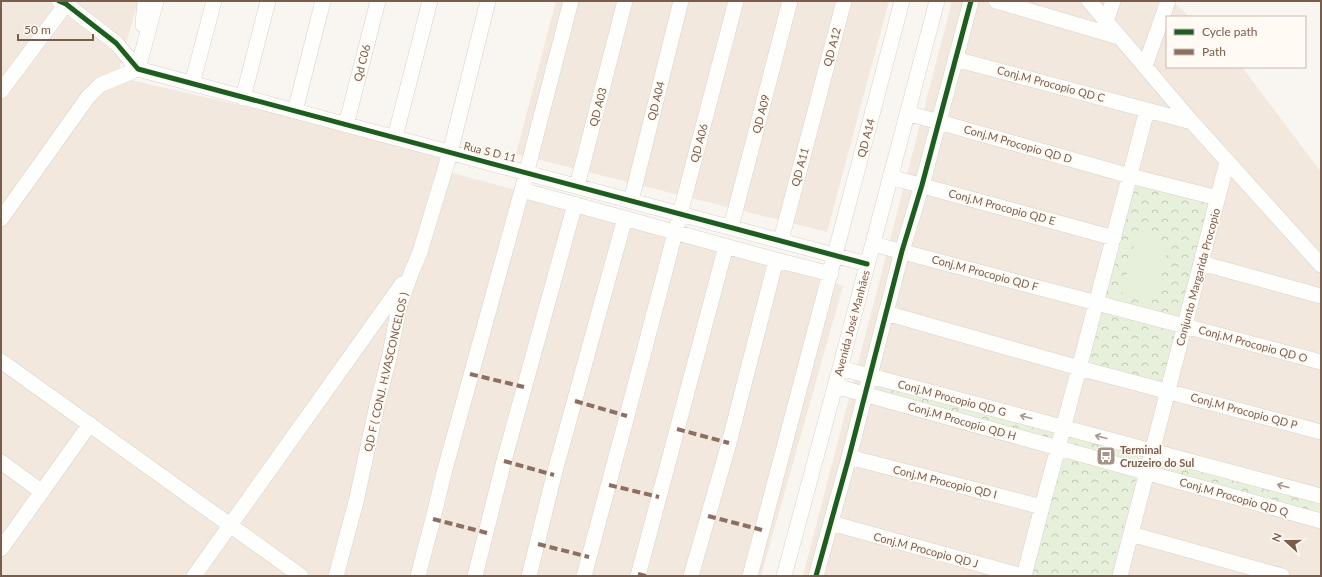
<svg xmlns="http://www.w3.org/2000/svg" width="1322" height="577" font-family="Lato,sans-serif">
	<defs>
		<pattern id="park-crowns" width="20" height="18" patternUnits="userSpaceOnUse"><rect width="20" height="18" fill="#e7f0db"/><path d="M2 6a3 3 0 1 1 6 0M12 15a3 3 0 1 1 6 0" fill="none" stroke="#c0c6b4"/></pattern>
	</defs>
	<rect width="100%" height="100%" fill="#f9f5f0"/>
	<path fill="#f2e8de" d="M1,1H138L117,77L450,153L445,171L776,260L843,286L761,576H1Z
		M556,1H889L827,232L516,154Z
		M952,1H1172L1190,17H1167V67H1242L1321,172V576H803Z"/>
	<path fill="url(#park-crowns)" d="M1132,179L1210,199L1163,384L1084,364Z
		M874,379L1053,429L1050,443L871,392Z
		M1065,431L1148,453L1144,468L1061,445Z
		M1156,454L1321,498V516L1152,470Z
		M1060,457L1137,475L1110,576H1028Z"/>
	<path fill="#e7f0db" d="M1137,234L1169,243L1157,300L1122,293Z"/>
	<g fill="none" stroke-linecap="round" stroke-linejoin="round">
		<g stroke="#d7d1cb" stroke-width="16">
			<path id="minor" d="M59,1L66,4L116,43L138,69C381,135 625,197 867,264
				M996,1L1119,37
				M1089,1L1192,122L1321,265
				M1106,21L1113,1
				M143,25L145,1
				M955,59L1192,122
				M1145,66L1168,1
				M138,69L156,1
				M192,84L214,1
				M1,91L66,4V1
				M243,98L268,1
				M295,111L323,1
				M907,113L1130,176L1218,198
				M346,125L378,1
				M395,137L430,1
				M890,177L1114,238
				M577,186L625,1
				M522,190L776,260L831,274
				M631,201L681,1
				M1,219L88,97L100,85L138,69
				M731,227L790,1
				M781,240L844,1
				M873,244L1321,362
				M1201,263L1321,296
				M886,313L1079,368L1321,432
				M1,361L301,576
				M840,368L1321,496
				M835,386L1321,521
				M849,457L1042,507
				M1,462L42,492
				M831,523L1022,576
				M1131,534L1282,576
				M1,549L90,424
				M194,576L402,284
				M336,576L356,502L377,405L390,354L399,307L412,271L420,252L450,153L488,1
				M418,576L433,519L444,473L522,190L571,1
				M475,576L504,461L575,204
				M529,576L554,475L625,218
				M584,576L627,416L736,1
				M638,576L726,246
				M691,576L729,443L776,260
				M750,576L902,1
				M784,576L840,368L937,1
				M816,576L849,457L902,251L922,185L971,1
				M1024,576L1042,507L1058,448L1147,110
				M1120,576L1227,162"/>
		</g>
		<use href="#minor" stroke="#fefefd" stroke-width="15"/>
		<path stroke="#8d6e63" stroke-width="4" stroke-dasharray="8 4" stroke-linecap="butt" d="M470,374L524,387
			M575,401L627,416
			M677,429L729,443
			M504,461L554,475
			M609,485L659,497
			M708,516L762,530
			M433,519L487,533
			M538,544L589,557
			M638,574L646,576"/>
		<g stroke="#fffaf3" stroke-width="8">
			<path id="cycleway" d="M59,1L66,4L116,43L138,69C381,135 625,197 867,264
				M816,576L849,457L902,251L922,185L971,1"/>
		</g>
		<use href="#cycleway" stroke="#1b5e20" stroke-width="5"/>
	</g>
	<defs><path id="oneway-shaft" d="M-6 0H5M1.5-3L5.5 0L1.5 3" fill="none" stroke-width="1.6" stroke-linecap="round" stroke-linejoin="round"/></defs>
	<g stroke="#a8958b">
		<use href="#oneway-shaft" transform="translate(1026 417) rotate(-165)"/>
		<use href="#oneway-shaft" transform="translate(1101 437) rotate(-165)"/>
		<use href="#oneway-shaft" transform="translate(1283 486) rotate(-165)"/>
	</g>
	<defs>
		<g id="bus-square" transform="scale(1)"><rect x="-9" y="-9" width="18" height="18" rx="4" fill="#a69286" stroke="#fffaf3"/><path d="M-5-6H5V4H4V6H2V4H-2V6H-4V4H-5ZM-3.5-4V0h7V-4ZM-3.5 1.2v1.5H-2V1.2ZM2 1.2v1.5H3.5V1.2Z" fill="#fff"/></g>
	</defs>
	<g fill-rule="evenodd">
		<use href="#bus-square" x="1106" y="456"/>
	</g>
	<g text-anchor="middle" stroke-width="3.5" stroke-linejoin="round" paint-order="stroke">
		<g font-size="11" fill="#7a5c4d" stroke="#fffaf3">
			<text transform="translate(832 47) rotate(-75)" y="4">QD A12</text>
			<text transform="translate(362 63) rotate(-76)" y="4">Qd C06</text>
			<text transform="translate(1051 84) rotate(15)" y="4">Conj.M Procopio QD C</text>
			<text transform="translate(656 101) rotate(-76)" y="4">QD A04</text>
			<text transform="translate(598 107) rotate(-75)" y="4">QD A03</text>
			<text transform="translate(761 114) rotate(-75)" y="4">QD A09</text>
			<text transform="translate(866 138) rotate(-75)" y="4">QD A14</text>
			<text transform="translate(699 143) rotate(-75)" y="4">QD A06</text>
			<text transform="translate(1018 144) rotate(16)" y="4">Conj.M Procopio QD D</text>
			<text transform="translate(490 152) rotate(14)" y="4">Rua S D 11</text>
			<text transform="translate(800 167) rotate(-75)" y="4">QD A11</text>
			<text transform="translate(1002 207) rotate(15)" y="4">Conj.M Procopio QD E</text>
			<text transform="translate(985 273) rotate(15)" y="4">Conj.M Procopio QD F</text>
			<text transform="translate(1198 277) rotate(-75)" y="4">Conjunto Margarida Procopio</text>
			<text transform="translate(852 323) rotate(-75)" y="4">Avenida José Manhães</text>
			<text transform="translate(1253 344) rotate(15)" y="4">Conj.M Procopio QD O</text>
			<text transform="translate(386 372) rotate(-77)" y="4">QD F ( CONJ. H.VASCONCELOS )</text>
			<text transform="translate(952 398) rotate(15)" y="4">Conj.M Procopio QD G</text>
			<text transform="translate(1244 411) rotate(15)" y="4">Conj.M Procopio QD P</text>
			<text transform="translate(962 421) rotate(16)" y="4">Conj.M Procopio QD H</text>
			<text transform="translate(945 482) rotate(14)" y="4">Conj.M Procopio QD I</text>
			<text transform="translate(1234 497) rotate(16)" y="4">Conj.M Procopio QD Q</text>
			<text transform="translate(926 550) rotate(15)" y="4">Conj.M Procopio QD J</text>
		</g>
		<g font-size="11" font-weight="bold" fill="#7a5c4d" stroke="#fffaf3" text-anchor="start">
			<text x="1120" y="454">Terminal<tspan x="1120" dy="13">Cruzeiro do Sul</tspan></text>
		</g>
	</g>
	<rect width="1322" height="577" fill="none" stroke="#7a5c4d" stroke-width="4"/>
	<rect x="1166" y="16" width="140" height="52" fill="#fffaf3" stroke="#cabbb1"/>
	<rect x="1174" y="29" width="20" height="6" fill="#1b5e20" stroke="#cabbb1"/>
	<text x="1202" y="36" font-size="12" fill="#7a5c4d">Cycle path</text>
	<rect x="1174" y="49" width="20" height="6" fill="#8d6e63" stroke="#cabbb1"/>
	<text x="1202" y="56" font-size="12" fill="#7a5c4d">Path</text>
	<g transform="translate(1286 541) rotate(291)" stroke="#fffaf3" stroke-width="3" paint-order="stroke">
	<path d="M0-3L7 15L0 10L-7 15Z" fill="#7a5c4d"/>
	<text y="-6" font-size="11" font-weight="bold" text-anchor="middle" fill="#7a5c4d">N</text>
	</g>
	<path d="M18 34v6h75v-6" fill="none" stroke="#7a5c4d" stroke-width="2"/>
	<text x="24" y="34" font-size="12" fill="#7a5c4d" stroke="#fffaf3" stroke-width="3" paint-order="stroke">50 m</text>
</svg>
